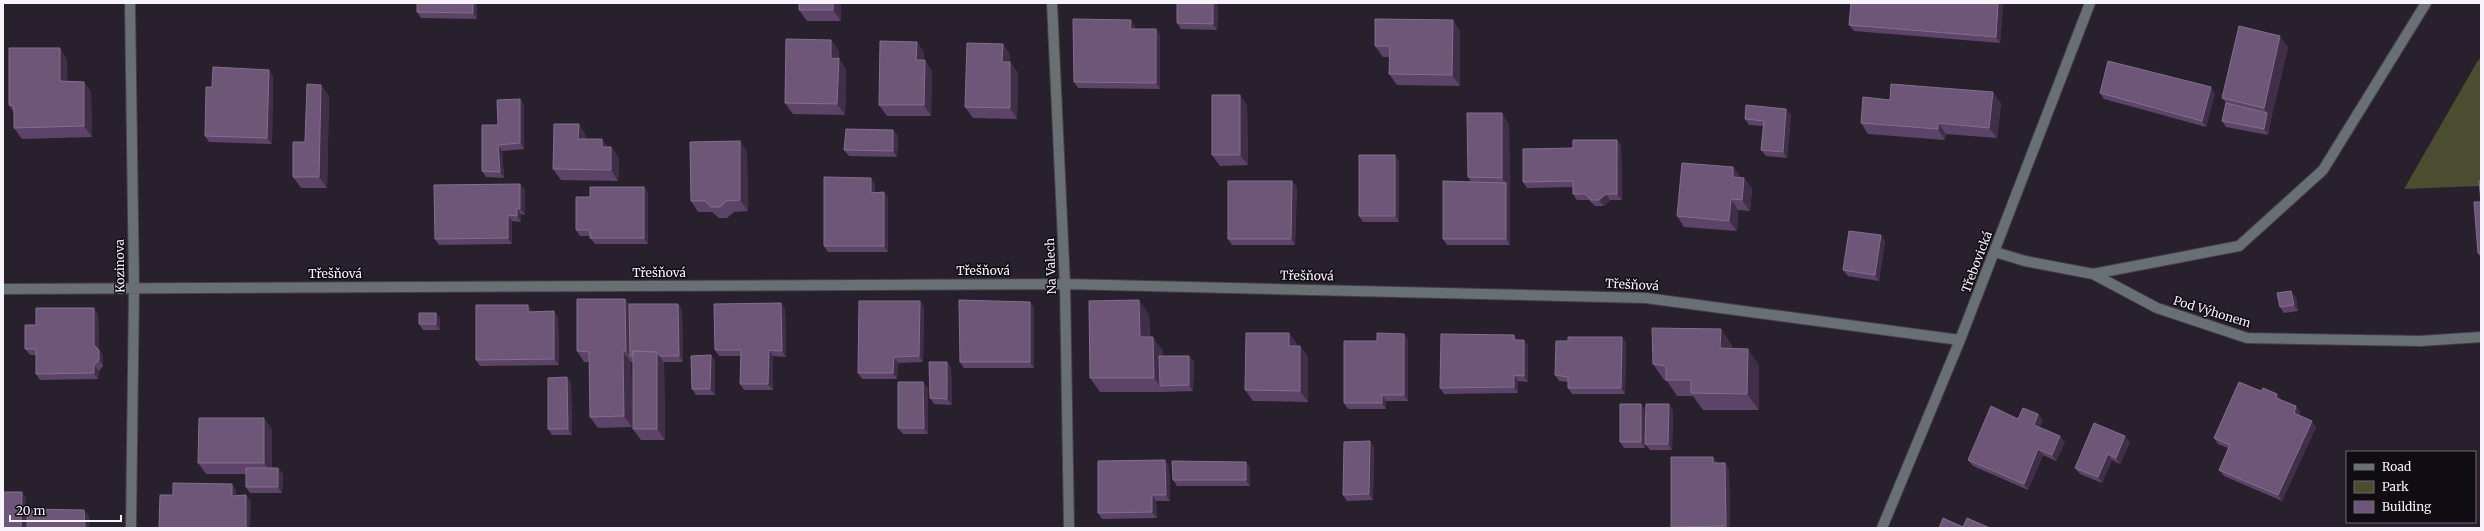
<svg xmlns="http://www.w3.org/2000/svg" width="2484" height="531" font-family="Merriweather,serif">
	<rect width="100%" height="100%" fill="#28212d"/>
	<path fill="#4a4d30" d="M2481,57V186L2404,189L2477,62Z"/>
	<g fill="none" stroke-linecap="round" stroke-linejoin="round">
		<g stroke="#453e4a" stroke-width="12">
			<path id="minor" d="M130,3L134,288L131,528
				M1052,3L1065,284L1069,528
				M1995,252L2025,261L2093,274L2157,308L2247,338L2420,341L2481,337
				M2093,274L2239,246L2323,170L2426,3
				M3,289L1065,284L1646,298L1960,340
				M1882,528L1960,340L2090,3"/>
		</g>
		<use href="#minor" stroke="#697074" stroke-width="10"/>
	</g>
	<path fill="#5d4367" d="M417,3H477V19L421,18L417,12Z
		M799,3H841V21H807L799,10Z
		M1282,3H1323V4H1283Z
		M1851,3H2003L2000,43L1854,31L1849,25Z
		M1218,6L1217,30L1181,29L1177,23Z
		M1135,26V29H1156L1160,35V89L1078,88L1074,82Z
		M1460,31V86L1397,85L1389,74V57H1383L1375,46Z
		M831,40L839,51V59L846,69L845,115L793,114L785,103Z
		M917,42L924,53V60L932,71L931,116H887L879,105Z
		M1003,44L1010,55V62L1018,73L1017,119L973,118L965,107Z
		M2288,47L2271,119L2268,135L2226,127L2222,121L2226,103L2222,98Z
		M67,59V82L91,92L92,137L22,139L14,128V113L9,105Z
		M273,76L272,144L209,142L205,136L212,87Z
		M321,85L329,96L327,188H301L293,177L305,142Z
		M2100,93H2215L2206,127L2104,99Z
		M1240,95L1247,106L1248,165L1220,166L1212,155Z
		M520,99L524,105V149L502,151L504,178L486,177L482,171L498,125Z
		M1890,100L2001,103L1997,138L1946,134L1945,140L1868,134L1861,123Z
		M1791,115L1787,158L1766,156L1761,150L1763,126L1749,125L1745,119Z
		M1509,124L1510,245H1447L1443,239L1471,182L1468,177Z
		M893,130L898,136L897,157L849,156L844,150Z
		M586,135V139H602L607,147H611L619,158L618,181L561,180L553,169Z
		M1617,140L1621,146L1622,200H1610L1604,206H1595L1589,200H1577L1573,194V187L1527,188L1523,182L1573,148Z
		M740,141L747,152L748,211L734,212L727,218H719L712,212H698L691,201Z
		M1399,161V222H1363L1359,216Z
		M1733,167L1741,178H1744L1752,189L1750,211L1738,210L1737,231L1684,227L1677,216Z
		M2481,181V258L2478,253L2481,202Z
		M520,184L525,190V215L521,214V222L512,221V244L439,245L435,239Z
		M875,184V193L888,198V252H828L824,246Z
		M644,187L648,193V244H595L590,238V236H580L576,230L590,197Z
		M1297,187L1295,245H1232L1228,239Z
		M1885,241L1879,281L1848,276L1843,270Z
		M2296,297L2298,311L2284,313L2280,307Z
		M625,299L629,304H678L682,310L683,362H664L665,440H641L633,429V362H631L632,427L598,428L590,417L589,362H584L577,351Z
		M1030,302L1034,308V368H964L960,362Z
		M781,303L785,309L786,357L773,356V390H744L740,384L741,356H719L715,350Z
		M528,305L532,312L558,317L559,365L480,366L476,360Z
		M924,307L923,362L898,363L897,379H862L858,373Z
		M436,313L440,319V330H423L419,324Z
		M98,314L99,350L103,356V366L99,371L98,379L40,380L36,374V355H30L25,349L36,325Z
		M1149,314L1150,337L1163,351V356H1189L1194,362L1193,391L1164,392H1100L1090,378Z
		M1289,333L1297,344V346H1300L1308,357V402L1253,401L1245,390Z
		M1404,334L1408,340V401H1386V409H1348L1344,403L1377,341Z
		M1514,335L1517,340L1528,346V382L1518,381V393L1444,394L1440,388Z
		M1622,337L1626,343L1625,394H1572L1568,388V382L1559,381L1555,375L1568,341Z
		M1732,345V348L1759,365V410H1703L1693,396H1677L1667,381L1664,380L1653,364Z
		M711,355L715,361V395H696L692,389Z
		M947,362L951,368L952,405L934,404L930,398Z
		M923,382L928,388V434H903L898,428Z
		M571,383L572,435H552L548,429Z
		M2261,391L2277,394L2281,400L2296,406L2300,412L2299,415L2316,427L2282,501L2224,476L2219,470L2228,448L2218,444L2214,438Z
		M1641,404L1645,410V448H1624L1620,442Z
		M1673,410L1672,450H1650L1645,444Z
		M2038,414L2043,420L2039,427L2065,442L2056,461L2043,455L2028,490L1973,466L1968,460L2018,419Z
		M272,429V468H278L283,474L282,493H250L246,487V474H206L198,463Z
		M2130,442L2120,464L2112,460L2102,483L2080,474L2075,468Z
		M1374,447L1373,500L1347,501L1343,495Z
		M1246,462L1250,468V486H1177L1173,480Z
		M1717,463L1729,469L1730,528H1672L1671,527Z
		M1169,466L1170,501H1156L1157,518L1102,519L1098,513Z"/>
	<path fill="#412e49" d="M473,3H477V19L473,13Z
		M833,3H841V21L833,10Z
		M1213,3H1216L1218,6L1217,30L1213,24Z
		M1998,3H2003L2000,43L1996,37Z
		M1131,20L1135,26V35L1130,29Z
		M1453,20L1460,31V86L1452,75Z
		M1156,29L1160,35V89L1156,83Z
		M2280,36L2288,47L2271,119L2268,135L2264,129L2267,113L2264,108Z
		M831,40L839,51V59L846,69L845,115L837,104L831,59Z
		M917,42L924,53V71L916,60Z
		M1003,44L1010,55V73L1002,62Z
		M60,48L67,59L68,92L60,81Z
		M925,60L932,71L931,116L924,105Z
		M1010,62L1018,73L1017,119L1010,108Z
		M269,70L273,76L272,144L267,138Z
		M84,82L91,92L92,137L84,126Z
		M321,85L329,96L327,188L319,177Z
		M2211,87L2215,93L2206,127L2202,121Z
		M1993,92L2001,103L1997,138L1989,128Z
		M1240,95L1247,106L1248,165L1240,155Z
		M520,99L524,105V149L520,143Z
		M1786,109L1791,115L1787,158L1783,152Z
		M1502,113L1509,124L1510,189L1502,178Z
		M1938,123L1946,134L1945,140L1938,129Z
		M579,124L586,135V149L578,139Z
		M893,130L898,136L897,157L893,151Z
		M602,139L609,150L602,147Z
		M1617,140L1621,146L1622,200L1617,194Z
		M740,141L747,152L748,211L740,200Z
		M498,145L502,151L504,178L500,172Z
		M611,147L619,158L618,181L611,170Z
		M1395,155L1399,161V222L1395,216Z
		M1733,167L1741,178L1733,177Z
		M871,178L875,184V199L871,193Z
		M1744,178L1752,189L1750,211L1742,200Z
		M1292,181L1297,187L1295,245L1291,239Z
		M1506,183L1510,189V245L1506,239Z
		M520,184L525,190V215L520,209Z
		M644,187L648,193V244L644,238Z
		M884,192L888,198V252L884,246Z
		M1606,194L1610,200L1604,206L1599,200Z
		M1731,199L1738,210L1737,231L1729,221Z
		M517,208L521,214V222L517,216Z
		M508,215L512,221V244L508,238Z
		M1881,235L1885,241L1879,281L1875,275Z
		M2291,291L2296,297L2298,311L2294,305Z
		M625,299L633,310L630,356L626,351Z
		M1139,300L1149,314L1150,351L1140,337Z
		M920,301L924,307L923,362L919,356Z
		M1030,302L1034,308V368L1030,362Z
		M781,303L785,309L786,357L782,351Z
		M678,304L682,310L683,362L679,356Z
		M528,305L532,311V318L528,312Z
		M94,308L98,314L99,351L94,345Z
		M554,311L558,317L559,365L554,359Z
		M436,313L440,319V330L436,324Z
		M1721,329L1732,345L1731,364L1720,348Z
		M1289,333L1297,344V356L1289,346Z
		M1404,334L1408,340V401L1404,395Z
		M1514,335L1518,341L1514,340Z
		M1153,337L1163,351L1164,386H1160L1154,378Z
		M1622,337L1626,343L1625,394L1621,388Z
		M1524,340L1528,346V382L1524,376Z
		M1300,346L1308,357V402L1300,391Z
		M1748,349L1759,365V410L1747,394Z
		M99,350L103,356V366L99,360Z
		M769,350L773,356V390L768,384Z
		M623,351L631,362L632,427L624,416Z
		M657,352L664,363L665,440L657,429Z
		M711,355L715,361V395L710,389Z
		M1189,356L1194,362L1193,391L1189,385Z
		M894,357L898,363L897,379L893,373Z
		M947,362L951,368L952,405L947,399Z
		M94,365L99,371L98,379L94,373Z
		M1514,375L1518,381V393L1514,387Z
		M567,377L571,383L572,435L568,429Z
		M923,382L928,388V434L924,428Z
		M2277,394L2281,400L2280,404L2276,398Z
		M1382,395L1386,401V409L1382,403Z
		M1641,404L1645,410V448L1641,442Z
		M1669,404L1673,410L1672,450L1668,444Z
		M2296,406L2300,412L2298,419L2294,413Z
		M2038,414L2043,420L2038,431L2034,425Z
		M264,418L272,429V474L264,463Z
		M2312,421L2316,427L2282,501L2278,495Z
		M2060,436L2065,442L2056,461L2052,455Z
		M2125,436L2130,442L2120,464L2116,458Z
		M1370,441L1374,447L1373,500L1369,494Z
		M2038,449L2043,455L2028,490L2024,484Z
		M2108,454L2112,460L2102,483L2098,477Z
		M1713,457L1718,463H1713Z
		M1165,460L1169,466L1170,501L1166,495Z
		M1246,462L1250,468V486L1246,480Z
		M1725,463L1729,469L1730,528H1727L1726,526Z
		M278,468L283,474L282,493L278,487Z
		M232,484L236,490V502L232,496Z
		M22,492L26,498V528H21Z
		M246,495L251,501L250,528H246Z
		M1152,495L1156,501L1157,518L1152,512Z
		M84,510L89,516V528H85Z"/>
	<path fill="#6d5677" stroke="#836f8c" d="M417,3H473V13L417,12Z
		M799,3H833V10H799Z
		M1177,3H1213V24L1177,23Z
		M1851,3H1998L1996,37L1849,25Z
		M1073,19L1131,20L1130,29H1156V83L1074,82Z
		M1375,19L1453,20L1452,75L1389,74L1390,46H1375Z
		M2239,26L2280,36L2264,108L2222,98Z
		M786,39L831,40V59L839,58L837,104L785,103Z
		M880,41L917,42L916,60H925L924,105H879Z
		M967,43L1003,44L1002,62H1010V108L965,107Z
		M9,48H60V81L84,82V126L14,128V106L9,105Z
		M2108,61L2211,87L2202,121L2100,93Z
		M213,67L269,70L267,138L205,136L206,87H212Z
		M307,84L321,85L319,177H293V142H305Z
		M1891,84L1993,92L1989,128L1938,123V129L1861,123L1863,97L1890,100Z
		M1212,95H1240V155H1212Z
		M520,99V143L498,145L500,172L482,171V125H498L497,100Z
		M2226,103L2267,113L2264,129L2222,121Z
		M1746,105L1786,109L1783,152L1761,150L1764,121L1745,119Z
		M1467,113H1502V178L1468,177Z
		M554,124H579L578,139H602V147H611V170L553,169Z
		M846,129L893,130V151L844,150Z
		M1573,140H1617V194H1606L1599,200H1591L1585,194H1573V181L1523,182V149L1573,148Z
		M740,141V200L726,201L720,207H711L705,201H691L690,142Z
		M1359,155H1395V216H1359Z
		M1682,163L1733,167V177L1744,178L1742,200L1731,199L1729,221L1677,216Z
		M824,177L871,178V193L884,192V246H824Z
		M1228,181H1292L1291,239H1228Z
		M1443,181L1506,183V239H1443Z
		M2479,181H2481V253H2478L2474,202H2481Z
		M520,184V209L517,208V216L508,215V238L435,239L434,185Z
		M590,187H644V238H590V230H576V197H590Z
		M1849,231L1881,235L1875,275L1843,270Z
		M2291,291L2294,305L2280,307L2277,293Z
		M577,299H625L626,351H623L624,416L590,417L589,352L577,351Z
		M959,300L1030,302V362H960Z
		M1139,300L1140,337H1153L1154,378H1090L1089,301Z
		M859,301H920L919,356L894,357L893,373H858Z
		M781,303L782,351L769,350L768,384H740L741,350H715L714,304Z
		M629,304H678L679,356H660L657,352L633,351V356H630Z
		M476,305H528V312L554,311V359L476,360Z
		M36,308H94V345L99,350V360L94,365V373L36,374V349H25V325H36Z
		M419,313H436V324H419Z
		M1652,328L1721,329L1720,348L1748,349L1747,394L1691,393V380H1666V366L1653,364Z
		M1246,333H1289V346H1300V391L1245,390Z
		M1377,333L1404,334V395H1382V403H1344V341H1377Z
		M1441,334L1514,335V340H1524V376L1514,375V387L1440,388Z
		M1568,337H1622L1621,388H1568V377L1555,375L1556,341H1568Z
		M633,351L657,352V429H633Z
		M711,355L710,389H692L691,356Z
		M1159,356H1189V385L1160,386Z
		M929,362H947V399L930,398Z
		M567,377L568,429H548V378Z
		M898,382H923L924,428H898Z
		M2239,382L2261,391L2263,388L2277,394L2276,398L2296,406L2294,413L2312,421L2278,495L2219,470L2230,445L2214,438Z
		M1620,404H1641V442H1620Z
		M1646,404H1669L1668,444H1645Z
		M1991,406L2018,419L2023,408L2038,414L2034,425L2060,436L2052,455L2038,449L2024,484L1968,460Z
		M199,418H264V463H198Z
		M2094,423L2125,436L2116,458L2108,454L2098,477L2075,468Z
		M1370,441L1369,494L1343,495L1344,442Z
		M1671,457H1713V463H1725L1726,526L1671,527Z
		M1165,460L1166,495H1152V512L1098,513V461Z
		M1172,461L1246,462V480H1173Z
		M246,468H278V487H246Z
		M173,483L232,484V496L246,495V528H159L160,495H173Z
		M3,492H22L21,528H3Z
		M27,509L84,510L85,528H27Z
		M1943,518L1963,527L1967,518L1990,528H1939Z"/>
	<g text-anchor="middle" stroke-width="3" stroke-linejoin="round" paint-order="stroke">
		<g font-size="12" fill="#f7f3fb" stroke="#0f0c12">
			<text transform="translate(1977 262) rotate(-69)" y="4">Třebovická</text>
			<text transform="translate(120 266) rotate(-91)" y="4">Kozinova</text>
			<text transform="translate(1051 266) rotate(-92)" y="4">Na Valech</text>
			<text x="983" y="275">Třešňová</text>
			<text x="659" y="277">Třešňová</text>
			<text x="335" y="278">Třešňová</text>
			<text transform="translate(1307 276) rotate(1)" y="4">Třešňová</text>
			<text transform="translate(1632 285) rotate(3)" y="4">Třešňová</text>
			<text transform="translate(2212 312) rotate(17)" y="4">Pod Výhonem</text>
		</g>
	</g>
	<rect width="2484" height="531" fill="none" stroke="#f7f3fb" stroke-width="8"/>
	<rect x="2346" y="451" width="130" height="72" fill="#0f0c12" stroke="#6c686f"/>
	<rect x="2354" y="464" width="20" height="6" fill="#697074" stroke="#6c686f"/>
	<text x="2382" y="471" font-size="12" fill="#f7f3fb">Road</text>
	<rect x="2354" y="481" width="20" height="12" fill="#4a4d30" stroke="#6c686f"/>
	<text x="2382" y="491" font-size="12" fill="#f7f3fb">Park</text>
	<rect x="2354" y="501" width="20" height="12" fill="#6d5677" stroke="#6c686f"/>
	<text x="2382" y="511" font-size="12" fill="#f7f3fb">Building</text>
	<path d="M10 515v6h111v-6" fill="none" stroke="#f7f3fb" stroke-width="2"/>
	<text x="16" y="515" font-size="12" fill="#f7f3fb" stroke="#0f0c12" stroke-width="3" paint-order="stroke">20 m</text>
</svg>
